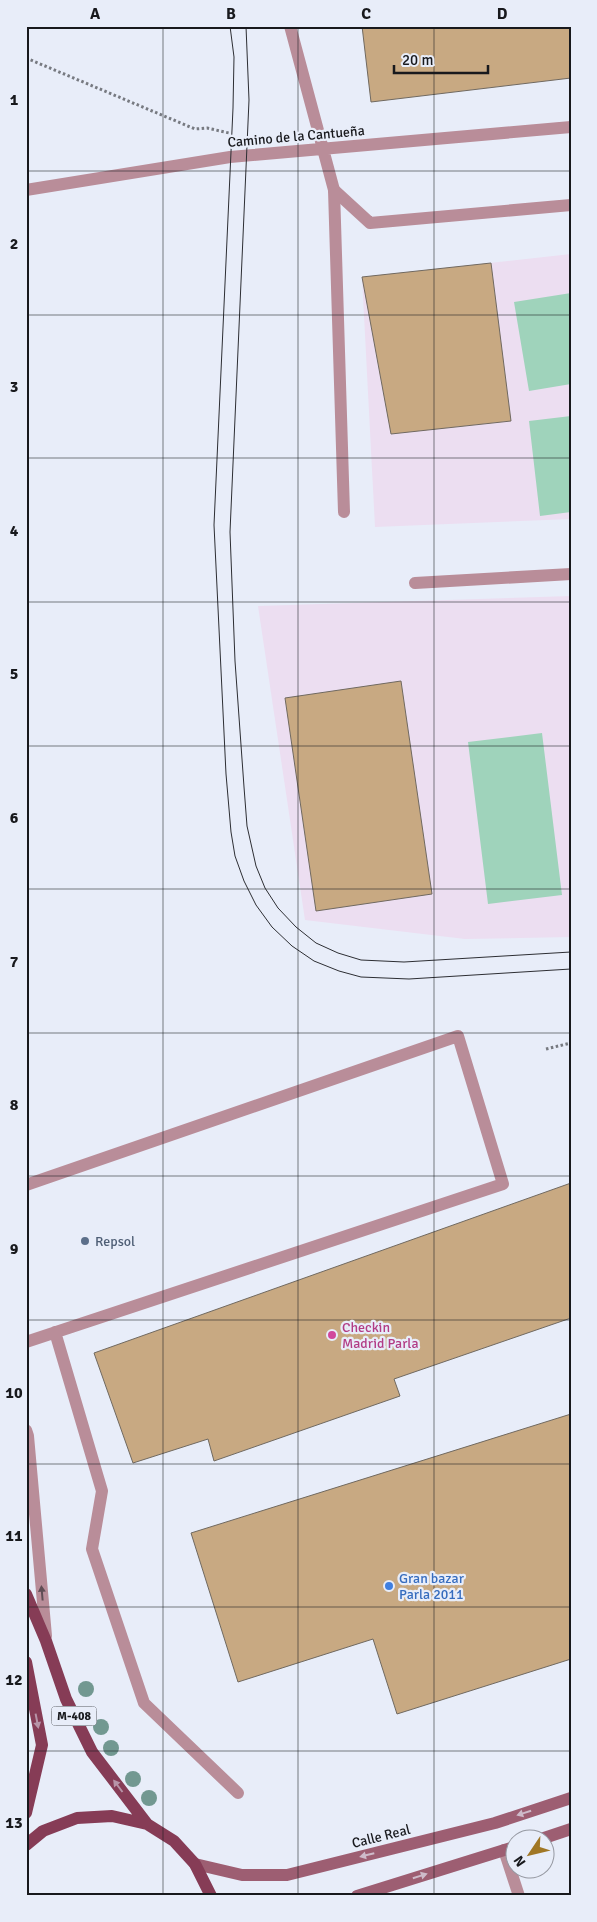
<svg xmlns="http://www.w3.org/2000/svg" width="597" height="1922" viewBox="0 0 597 1922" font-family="Signika,sans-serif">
<rect width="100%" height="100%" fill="#e8edf9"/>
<path fill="#ecdef1" d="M571,254V519L375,527L362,277Z
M571,596V937L465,939L305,920L258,606Z"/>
<path fill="#9fd3bb" d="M571,293V384L529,391L514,302Z
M571,416V512L540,516L529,421Z
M542,733L562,895L488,904L468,742Z"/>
<path fill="#c8a982" stroke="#706960" d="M362,26H571V78L371,102Z
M491,263L511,421L391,434L362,277Z
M401,681L432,894L316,911L285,698Z
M571,1183V1318L394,1379L400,1396L214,1461L208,1439L133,1463L94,1353Z
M571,1414V1659L397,1714L373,1639L238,1682L191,1533Z"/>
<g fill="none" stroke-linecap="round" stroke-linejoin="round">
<path stroke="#777a81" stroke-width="3" stroke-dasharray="2.5 2.5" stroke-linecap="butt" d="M26,58L195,129L207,128L229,133
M546,1049L571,1043"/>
<path stroke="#b98d99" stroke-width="12" d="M334,190L370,223L571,205
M26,1185L458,1036L503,1184L26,1342
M55,1332L102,1491L92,1549L144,1703L238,1793
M26,1430L28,1436L46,1636"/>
<path stroke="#b98d99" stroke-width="12" d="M290,26L334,190L344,512
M26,190L230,157L571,127
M415,583L571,574
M504,1850L519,1896"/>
<path stroke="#9d5e72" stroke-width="12" d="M538,1840L571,1829
M195,1864L242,1875H287L495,1823L571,1798
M357,1896L514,1847"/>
<path stroke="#863c56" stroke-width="12" d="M26,1594L46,1641L66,1699L92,1752L147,1824
M26,1662L42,1745L26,1813
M26,1845L43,1831L77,1818L112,1816L147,1824L174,1841L195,1864L211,1896"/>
<path stroke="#2d2e33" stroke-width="1" d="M230,26L234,57L233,108L214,525L226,774L231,832L235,856L244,881L256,905L272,927L292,946L314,961L339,971L361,977L409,979L571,969
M246,26L249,100L230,532L235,661L244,787L247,826L256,866L265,888L278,908L296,927L316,943L338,953L361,960L404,962L571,952"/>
</g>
<g fill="#729891">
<circle cx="86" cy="1689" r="8"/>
<circle cx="101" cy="1727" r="8"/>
<circle cx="111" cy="1748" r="8"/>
<circle cx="133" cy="1779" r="8"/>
<circle cx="149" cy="1798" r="8"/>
</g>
<defs><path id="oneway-solid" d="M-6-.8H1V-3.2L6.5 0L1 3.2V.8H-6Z" transform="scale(1.25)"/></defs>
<use fill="#604d55" href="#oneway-solid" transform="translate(42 1593) rotate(-95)"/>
<g fill="#b794a8">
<use href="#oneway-solid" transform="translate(37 1721) rotate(79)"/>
<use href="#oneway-solid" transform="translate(118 1786) rotate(-127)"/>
</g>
<g fill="#cebbca">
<use href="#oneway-solid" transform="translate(524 1813) rotate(162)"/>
<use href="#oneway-solid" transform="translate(367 1855) rotate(166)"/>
<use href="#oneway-solid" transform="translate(420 1876) rotate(-17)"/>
</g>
<path fill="none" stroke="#18191d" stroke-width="1" stroke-opacity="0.55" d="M163,26V1896M298,26V1896M434,26V1896M26,171H571M26,315H571M26,458H571M26,602H571M26,746H571M26,889H571M26,1033H571M26,1176H571M26,1320H571M26,1464H571M26,1607H571M26,1751H571"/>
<circle fill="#5c6f8a" stroke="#e8edf9" stroke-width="2" cx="85" cy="1241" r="5"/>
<circle fill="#d1479c" stroke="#e8edf9" stroke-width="2" cx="332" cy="1335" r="5"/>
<circle fill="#3f7fe0" stroke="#e8edf9" stroke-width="2" cx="389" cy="1586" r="5"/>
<g text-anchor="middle" stroke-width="4.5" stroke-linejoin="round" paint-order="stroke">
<rect fill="#e8edf9" stroke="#56595f" stroke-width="1" x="51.5" y="1706.5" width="45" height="19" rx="4"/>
<g font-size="12" font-weight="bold" fill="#18191d">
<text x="74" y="1720">M-408</text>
</g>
<g font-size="14" fill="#18191d" stroke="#e8edf9">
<text transform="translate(296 136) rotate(-5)" y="5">Camino de la Cantueña</text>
<text transform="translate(381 1836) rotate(-14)" y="5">Calle Real</text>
</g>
<g font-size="14" fill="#4e5e75" stroke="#e8edf9" text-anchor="start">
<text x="95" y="1246">Repsol</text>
</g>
<g font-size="14" fill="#b23c85" stroke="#e8edf9" text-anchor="start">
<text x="342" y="1332">Checkin<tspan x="342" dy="16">Madrid Parla</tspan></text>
</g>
<g font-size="14" fill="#366cbe" stroke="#e8edf9" text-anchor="start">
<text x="399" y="1583">Gran bazar<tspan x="399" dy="16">Parla 2011</tspan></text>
</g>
</g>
<rect width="597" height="1922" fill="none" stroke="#e8edf9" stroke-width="55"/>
<g transform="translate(530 1854) rotate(235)"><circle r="24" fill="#e8edf9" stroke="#9598a1"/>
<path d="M0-4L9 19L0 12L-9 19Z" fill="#a07725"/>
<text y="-8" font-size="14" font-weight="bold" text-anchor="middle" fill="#18191d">N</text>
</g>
<path d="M394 65v8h94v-8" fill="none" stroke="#18191d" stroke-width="2.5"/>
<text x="402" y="65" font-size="15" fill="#18191d" stroke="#e8edf9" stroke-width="4" paint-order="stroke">20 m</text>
<rect x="28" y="28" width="542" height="1866" fill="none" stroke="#18191d" stroke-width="2"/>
<g font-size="16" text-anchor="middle" font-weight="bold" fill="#18191d">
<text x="95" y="19">A</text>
<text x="231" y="19">B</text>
<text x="366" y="19">C</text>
<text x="502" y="19">D</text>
<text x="14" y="105">1</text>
<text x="14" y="249">2</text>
<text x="14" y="392">3</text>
<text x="14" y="536">4</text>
<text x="14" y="679">5</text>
<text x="14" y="823">6</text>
<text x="14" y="967">7</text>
<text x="14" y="1110">8</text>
<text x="14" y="1254">9</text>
<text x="14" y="1398">10</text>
<text x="14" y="1541">11</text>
<text x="14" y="1685">12</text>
<text x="14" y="1828">13</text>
</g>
</svg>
